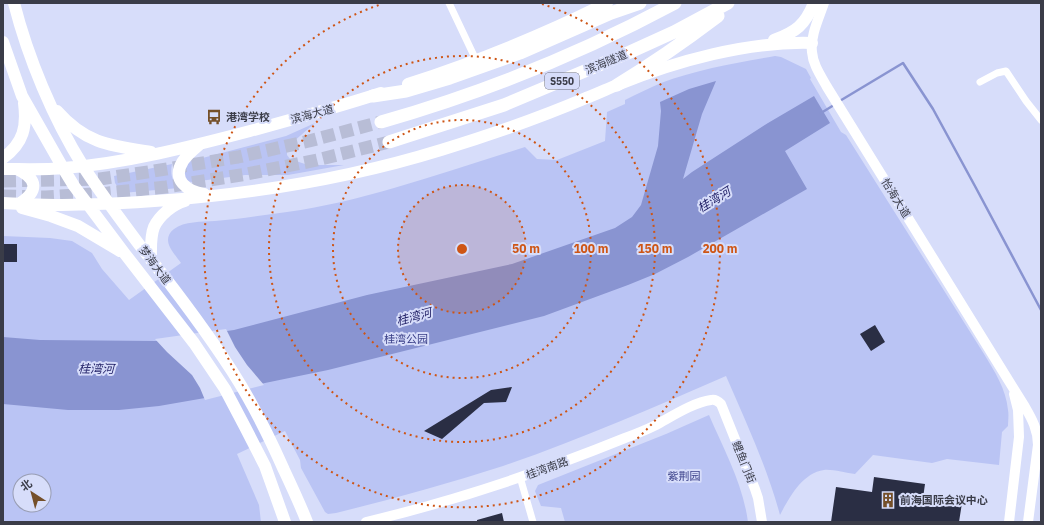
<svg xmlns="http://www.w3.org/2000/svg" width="1044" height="525" viewBox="0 0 1044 525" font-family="'IBM Plex Sans','Noto Sans SC',sans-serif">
<rect width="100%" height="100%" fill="#d7ddfa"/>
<path fill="#bac4f4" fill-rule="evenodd" d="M775,56L781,57L806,69L811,78L810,79L841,132L846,135L984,354C995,372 1006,389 1008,410C1009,415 1008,421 1008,426L1002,432L999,465L947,459L932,463L873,455L855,474C846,473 832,469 824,470C802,473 789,498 780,515C767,467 746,422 726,376C652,408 579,440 503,466C448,484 392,499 336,513L328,514L325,512L301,468L300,460L285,431L237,454L259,505L261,522H3V236L50,238L72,241L92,253L102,269L129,300L181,263C174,253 160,240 174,229C184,221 202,222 215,221C239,219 263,215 287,212C324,207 359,198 394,188C438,175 481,161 525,147L537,159L557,160L605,141L607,112L625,104V100C637,94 649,88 661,83C698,69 737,63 775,56ZM20,481H44V505H20Z
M315,123L293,142L287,151V155L290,159L308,165H344L288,175H245L192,182L186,181L181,168L191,161L286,136Z
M172,164C170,174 172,181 179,188L122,193L115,183L114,176Z
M709,415C724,450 743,484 748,522H565L561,508L541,506L535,491L538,485L666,434Z"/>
<path fill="#8994d1" d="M716,81L702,114L683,179L692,172L768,123L814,96L830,123L785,151L807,189L688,257L655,274L628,285L544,316L328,370L265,383L205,398L159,406L119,410H68L3,404V337L40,340L156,341L234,330L367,295L512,264L615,228L632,217L641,205L658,146L661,111L660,102L689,89Z"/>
<path fill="#d7ddfa" d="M226,329L235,347L247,365L264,385L205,400L200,388L192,375L167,352L155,339Z"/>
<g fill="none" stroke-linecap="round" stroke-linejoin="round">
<path stroke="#8994d1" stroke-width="2.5" d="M838,102L903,63L933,109L976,188L1041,310
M821,113L834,105"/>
</g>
<path fill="#2a2e44" d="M3,244H17V262H3Z
M875,325L885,342L871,351L860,334Z
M512,387L506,402L484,403L442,439L424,431L491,390Z
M874,477L925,484L923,498L962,503L959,522H831L836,487L872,492Z
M502,513L504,522H477V520Z"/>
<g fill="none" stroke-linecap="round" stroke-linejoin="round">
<path stroke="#b8bdd6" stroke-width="13" stroke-dasharray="13 6" stroke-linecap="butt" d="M3,181L100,179L154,171L238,157L309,141L381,122
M3,196L46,197L108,193L166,187L247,174L317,160L389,142"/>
<path stroke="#fff" stroke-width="7" d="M449,3L476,60
M980,82L997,73L1006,71L1026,101L1041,120
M520,477L533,522"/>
<path stroke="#fff" stroke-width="10" d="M824,3C819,18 810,36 812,52C813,65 821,76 827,87L1025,407C1032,419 1038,430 1038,445L1028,522
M366,522C455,501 541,472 625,438C636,434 646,430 656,425C671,417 694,402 711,400C715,399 718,401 721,404L755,489L758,498L762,522
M1009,522L1019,437L1018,410L1014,394"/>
<path stroke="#fff" stroke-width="12" d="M14,3C28,58 53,118 83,166C101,194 121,220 141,247C173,287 204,328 232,371C252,402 269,436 284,470C292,487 300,504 307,522
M774,40C796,32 805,25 814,3
M3,42L22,96L63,168L74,186L125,254L194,343L225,389L245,427L265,466L285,522
M408,84C476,62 543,35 607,3
M57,111C86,144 111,146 151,152
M199,145C193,150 187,155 183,161C171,180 187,191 204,194
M3,158C24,143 27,126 24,103
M3,169C23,169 43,170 64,168C127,163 189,147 250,131C294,119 338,107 381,93
M17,169C38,179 39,191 19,204
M3,203C22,204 42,205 62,205C189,203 318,188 441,150C490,135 539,118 586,98C597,94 607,89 617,85C676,61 748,41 812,43
M22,208L51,216L78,226L120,251
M151,260C151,250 150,237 154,227C159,216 173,204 185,201"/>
<path stroke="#fff" stroke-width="13" d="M617,85C652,64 685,41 718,16
M373,96L406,91L450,78L520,53L611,13L640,3
M381,122C483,93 582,53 675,3
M389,142L504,105L630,52L674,32L728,3"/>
</g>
<circle cx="462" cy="249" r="64" fill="#ce5515" fill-opacity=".12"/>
<g fill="none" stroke="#ce5515" stroke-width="2" stroke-dasharray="2 4">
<circle cx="462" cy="249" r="64"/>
<circle cx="462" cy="249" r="129"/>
<circle cx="462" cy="249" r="193"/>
<path d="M542 4A258 258 0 1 1 382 4"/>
</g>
<defs>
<g id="bus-bare" transform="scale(1.2)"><path d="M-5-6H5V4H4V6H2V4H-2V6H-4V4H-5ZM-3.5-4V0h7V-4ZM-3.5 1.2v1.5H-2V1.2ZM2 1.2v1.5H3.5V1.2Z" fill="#75502a" stroke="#d7ddfa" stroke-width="2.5" paint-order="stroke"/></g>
<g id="building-bare" transform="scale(1.2)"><path d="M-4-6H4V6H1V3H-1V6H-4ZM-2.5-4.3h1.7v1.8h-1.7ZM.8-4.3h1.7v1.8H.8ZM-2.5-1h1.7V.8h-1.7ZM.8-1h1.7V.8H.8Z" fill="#75502a" stroke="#d7ddfa" stroke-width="2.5" paint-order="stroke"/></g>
</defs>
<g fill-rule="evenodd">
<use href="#bus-bare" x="214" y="117"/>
<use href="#building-bare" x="888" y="500"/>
</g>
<g text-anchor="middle" stroke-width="4" stroke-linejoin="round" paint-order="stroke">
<rect fill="#d7ddfa" stroke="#696c7d" stroke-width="1" x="545" y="73" width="34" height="16" rx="3"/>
<g font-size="10" font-weight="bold" fill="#3a3c48">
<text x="562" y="85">S550</text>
</g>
<g font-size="11" fill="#3a3c48" stroke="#d7ddfa">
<text transform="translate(606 62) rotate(-23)" y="4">滨海隧道</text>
<text transform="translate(312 114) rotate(-15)" y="4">滨海大道</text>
<text transform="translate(896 198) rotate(58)" y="4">怡海大道</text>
<text transform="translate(155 265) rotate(53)" y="4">梦海大道</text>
<text transform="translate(744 462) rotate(68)" y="4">鲤鱼门街</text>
<text transform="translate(547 468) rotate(-20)" y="4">桂湾南路</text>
</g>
<g font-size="11" font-weight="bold" fill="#3a3c48" stroke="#d7ddfa" text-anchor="start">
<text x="226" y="121">港湾学校</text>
<text x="900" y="504">前海国际会议中心</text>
</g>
<g font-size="11" fill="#383e87" stroke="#d7ddfa">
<text x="406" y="343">桂湾公园</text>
<text x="684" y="480">紫荆园</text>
</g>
<g font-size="12" font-style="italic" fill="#1e1d64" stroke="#d7ddfa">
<text transform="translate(714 200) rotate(-31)" y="4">桂湾河</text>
<text transform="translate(414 317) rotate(-15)" y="4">桂湾河</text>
<text transform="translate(96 369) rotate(1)" y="4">桂湾河</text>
</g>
</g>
<circle cx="462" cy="249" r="6" fill="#ce5515" stroke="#d7ddfa" stroke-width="2"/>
<g font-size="12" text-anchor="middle" font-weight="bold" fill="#ce5515" stroke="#d7ddfa" stroke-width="4" stroke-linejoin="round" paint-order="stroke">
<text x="526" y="253">50 m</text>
<text x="591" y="253">100 m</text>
<text x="655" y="253">150 m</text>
<text x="720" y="253">200 m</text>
</g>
<rect width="1044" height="525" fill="none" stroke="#3a3c48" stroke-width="8"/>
<g transform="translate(32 493) rotate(324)"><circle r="19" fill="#d7ddfa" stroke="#989db3"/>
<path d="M0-3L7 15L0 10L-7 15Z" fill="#75502a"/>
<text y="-6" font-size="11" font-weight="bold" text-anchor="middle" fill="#3a3c48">北</text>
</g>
</svg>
